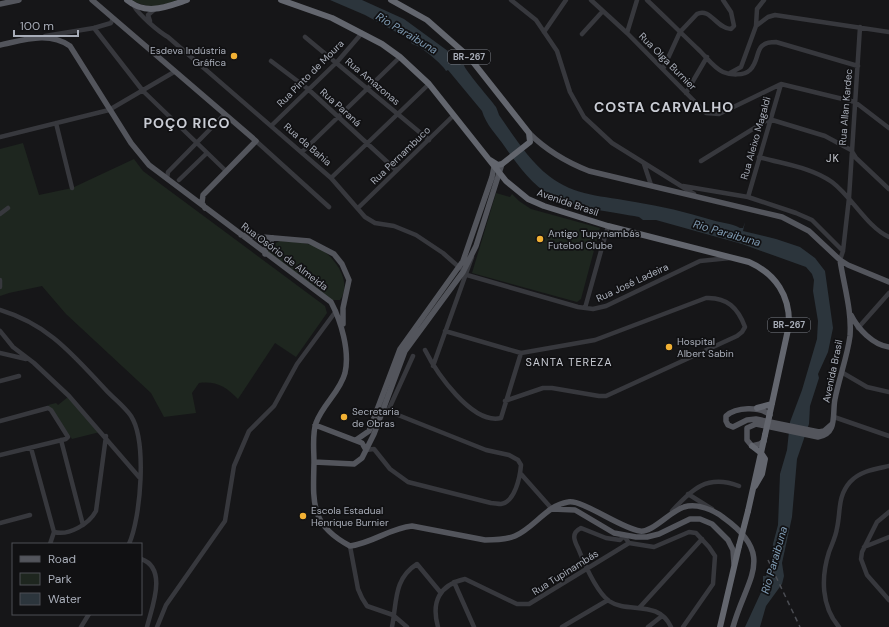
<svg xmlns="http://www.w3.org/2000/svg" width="889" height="627" viewBox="0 0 889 627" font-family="'DM Sans',sans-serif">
<rect width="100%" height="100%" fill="#161618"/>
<path fill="#1e261f" d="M131,0H178C156,7 153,10 131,0Z
M23,143L39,195L72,188L134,159L143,171L325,306L327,313L296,357L275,343L238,399C226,387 217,381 199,383L192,393L196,413L164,417L151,393L66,314L42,286L9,293L0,296V149Z
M496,193L510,197L512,194L519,201L531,209L600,228L581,299L577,302L472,273Z
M280,241C292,242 304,242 315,246C332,253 354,281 340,300H331L268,252L269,246Z
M68,397L100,432L72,439L48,405L56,403L58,405Z"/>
<path fill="#2c353c" d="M330,0H362L404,19L452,54L461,65H464C464,69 491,100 496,107C497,109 498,112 499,115C513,135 529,161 549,176C574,196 604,196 635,202C661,206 686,212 712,220C721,223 731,223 740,228H743L745,222L743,231L776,239L800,247L815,258L825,271L833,328L828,352L818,374L819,378L810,406L809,424L797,459L792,517L782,563L784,576L782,584L766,606L760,627H745L763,588V576H766L771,562L773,544L778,525L780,474L787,450L790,422L802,390L817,339L818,321L813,291L814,280L812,274L806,267L742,244L656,220H643L639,217C614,212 572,208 550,195C532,185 516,163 505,147C497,135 486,125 482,111L448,70L446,71C442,64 420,45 412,44L409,39L365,15Z"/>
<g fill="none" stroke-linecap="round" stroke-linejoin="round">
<path stroke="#37383d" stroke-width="4.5" d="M511,0L536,20L557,51L570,92L584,117L612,143L694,194
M591,0L627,33L706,113L719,114L781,84
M647,0C665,17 682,34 700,51C707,58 714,68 723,72C730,75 744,76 750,70C762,58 752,42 776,42L858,66
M134,6C139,15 159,32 168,37L331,178L365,217L375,223L394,226L416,235L443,253L460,268
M150,21L148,15L155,9
M756,26L768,17L775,15L889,32
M94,28L143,91L226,171
M544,32L566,0
M627,33L637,0
M582,34L602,12
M45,36L94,28L111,23L113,18
M305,37L429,140
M271,61L308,89L396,170
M663,69L680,32L697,14C710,7 717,29 731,29L734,26L731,12L723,0
M730,73L741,67L756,26L757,9L764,0
M781,84L855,102L889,128
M686,93L707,57
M56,123L72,188
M271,126L337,62L362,33
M0,137L109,110L174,72
M256,141L329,207
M302,152L400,57
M759,157C783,164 811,167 832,182C852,197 867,227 889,237
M701,161L769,119L825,136L851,150L856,158L889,189
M644,164L651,185
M331,178L429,84
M167,179L168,172L225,114
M179,180L207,153
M683,186L748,197L796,213L812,220L843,251
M748,197L781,84
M358,208L454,115
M0,214L8,208
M840,260L843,251L849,198L860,27
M467,275L578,307L593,309L606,306L700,261L730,258
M0,280V287
M585,308L608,226
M0,310C49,325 72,354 105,389C113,398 124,406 131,416C147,441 141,517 129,544
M858,328L889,293
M0,331L13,347L34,363L69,396L139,477
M445,331L521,353L595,340L706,298C727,297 738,308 745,327L742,332L737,336L606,396H599L552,388H543L505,401
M425,350C436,372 472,425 501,418L521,353
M0,353L26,359
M433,366L472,257
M843,373L867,387L889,392
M0,381L19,376
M834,417L889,436
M0,421L48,408L51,410L68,437L66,439L0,455
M61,440L83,525
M31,448L54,532L50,544
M366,450L374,449L390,469L408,482L491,503C494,503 498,504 501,504C515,502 520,477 521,465L518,460L509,455L486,450L388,411L413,356
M521,474L552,509
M688,494L712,509
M672,511C692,489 707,474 739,486
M889,512L877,522L862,552L861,559L867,575L889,600
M0,523L30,515
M54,532C69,536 89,524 96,511L106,436
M629,543L654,547L689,532L696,533L709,547L715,556L713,584L683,627
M350,546L358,589L362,598L367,606L393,615L407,627
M864,547L889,537
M141,559C168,568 152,607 147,627
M454,582L474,627
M640,607L702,539
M81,627L89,614
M157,627L166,605L225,521L234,466L249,431L274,406L297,364L336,311
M392,627C397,603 393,579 417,564L441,593
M438,627C431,602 439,585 465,579L517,604H529L629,543L624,536L620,540L606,538L581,528C571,533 574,540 578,548C584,563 596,591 609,601C628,614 658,599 671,627
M562,627L608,600
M648,627L662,616
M839,627C821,606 821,577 829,552C832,544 836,536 837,528C841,511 837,497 850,482C860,471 875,469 889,466"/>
<path stroke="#53555c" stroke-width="5.5" d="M92,0L256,141L203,195L202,203L205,208
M0,4L19,0
M0,45C24,40 49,31 70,46L131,143L149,165L331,302C341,321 350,351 345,373C340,392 323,404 316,423C312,434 314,450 314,462C313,503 310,525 350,546C373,543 390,528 412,526L485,540C494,540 506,540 515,536C534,528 547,505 568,502C582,499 620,528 640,531C652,533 669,512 684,507C697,503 714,510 724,518C777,556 746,579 733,627
M529,133C547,151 566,162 589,171L782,217L809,231L840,260L848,265L889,282
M241,235L309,241L334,254L342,264L349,280L343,308V324
M265,254L266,247L273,238
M851,315C858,329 873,345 889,347
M770,415C760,406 736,407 726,416V421L728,425L733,427L747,420L756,419L819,432L824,431L832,424
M315,425L362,443L366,450
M356,440L369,431L400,349L463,261L492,177L494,167
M764,441L760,444L752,446L747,440V428L756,424L818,437C838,434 832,414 835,399C839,378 847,358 850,336C852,311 844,286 840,260
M314,462L354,464L362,458L374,434L405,351L463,272L476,246L502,164
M552,509L575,510L614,533L636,537H647L659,534L690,519H700L712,524L728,540L733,550L734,564"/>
<path stroke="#63666e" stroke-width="6" d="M127,0C146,16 166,7 187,0
M281,0L332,18L382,44L400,57L429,84L506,181L528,199L544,206L608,226L749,262C776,274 790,296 789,325L769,417
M391,0L427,20L469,57L529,133L530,142L502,164L498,165L490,160
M757,408L772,404
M752,446L761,453L765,459L762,474L755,486
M748,511L765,435
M720,627L739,546"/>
<path stroke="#4a4c52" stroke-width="1.5" stroke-dasharray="5 4" stroke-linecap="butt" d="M768,560L800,627"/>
<path stroke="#63666e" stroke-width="6" d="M765,435L769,417
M739,546L748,511"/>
</g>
<g fill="#f2b134" stroke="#111113" stroke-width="1.5">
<circle cx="234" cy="56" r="4"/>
<circle cx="540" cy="239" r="4"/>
<circle cx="669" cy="347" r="4"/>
<circle cx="344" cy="417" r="4"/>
<circle cx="303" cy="516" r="4"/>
</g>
<g text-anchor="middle" stroke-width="3.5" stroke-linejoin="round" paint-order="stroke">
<g fill="#111113" stroke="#7b7e86" stroke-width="1">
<rect x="448" y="50" width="42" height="14" rx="3"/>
<rect x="768" y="318" width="42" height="14" rx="3"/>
</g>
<g font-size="9" font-weight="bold" fill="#a8adb8">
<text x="469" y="60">BR-267</text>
<text x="789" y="328">BR-267</text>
</g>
<g font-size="10" fill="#a8adb8" stroke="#111113" text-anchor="start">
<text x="226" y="54" text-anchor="end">Esdeva Indústria<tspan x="226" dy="12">Gráfica</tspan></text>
<text x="548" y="237">Antigo Tupynambás<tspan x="548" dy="12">Futebol Clube</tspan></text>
<text x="677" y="345">Hospital<tspan x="677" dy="12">Albert Sabin</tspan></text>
<text x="352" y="415">Secretaria<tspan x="352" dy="12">de Obras</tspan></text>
<text x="311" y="514">Escola Estadual<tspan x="311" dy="12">Henrique Burnier</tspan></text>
</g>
<g font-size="10" fill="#a8adb8" stroke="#111113">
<text transform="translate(668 61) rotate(45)" y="4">Rua Olga Burnier</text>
<text transform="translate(310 73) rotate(-45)" y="4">Rua Pinto de Moura</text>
<text transform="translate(373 81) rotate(40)" y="4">Rua Amazonas</text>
<text transform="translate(341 107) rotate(42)" y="4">Rua Paraná</text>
<text transform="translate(845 107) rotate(-85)" y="4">Rua Allan Kardec</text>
<text transform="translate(755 138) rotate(-74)" y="4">Rua Aleixo Magaldi</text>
<text transform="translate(308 144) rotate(41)" y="4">Rua da Bahia</text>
<text transform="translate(400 155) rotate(-44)" y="4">Rua Pernambuco</text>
<text transform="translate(568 202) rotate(19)" y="4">Avenida Brasil</text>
<text transform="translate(285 256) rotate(37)" y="4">Rua Osório de Almeida</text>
<text transform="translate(632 282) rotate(-25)" y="4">Rua José Ladeira</text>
<text transform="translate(832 371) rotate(-78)" y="4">Avenida Brasil</text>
<text transform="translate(565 572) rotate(-32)" y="4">Rua Tupinambás</text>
</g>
<g font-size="11" font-style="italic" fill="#7f9bb3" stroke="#111113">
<text transform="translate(407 33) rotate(31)" y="4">Rio Paraibuna</text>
<text transform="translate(727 233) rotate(16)" y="4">Rio Paraibuna</text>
<text transform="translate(774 560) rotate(-74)" y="4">Rio Paraibuna</text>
</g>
<g font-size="11" letter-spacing="1" fill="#c9ccd4" stroke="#111113">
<text x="833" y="162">JK</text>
<text x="569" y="366">SANTA TEREZA</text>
</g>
<g font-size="14" font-weight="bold" letter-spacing="1" fill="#c9ccd4" stroke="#111113">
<text x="664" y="112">COSTA CARVALHO</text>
<text x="187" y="128">POÇO RICO</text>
</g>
</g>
<rect x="12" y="543" width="130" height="72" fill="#111113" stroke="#4d4f55"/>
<rect x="20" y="556" width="20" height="6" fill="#53555c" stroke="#4d4f55"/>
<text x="48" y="563" font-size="12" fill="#a8adb8">Road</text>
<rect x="20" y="573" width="20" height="12" fill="#1e261f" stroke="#4d4f55"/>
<text x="48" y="583" font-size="12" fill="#a8adb8">Park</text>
<rect x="20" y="593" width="20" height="12" fill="#2c353c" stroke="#4d4f55"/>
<text x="48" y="603" font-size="12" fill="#a8adb8">Water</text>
<path d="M14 30v6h64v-6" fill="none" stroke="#a8adb8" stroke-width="2"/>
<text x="20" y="30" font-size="12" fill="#a8adb8" stroke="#111113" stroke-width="3" paint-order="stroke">100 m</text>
</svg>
